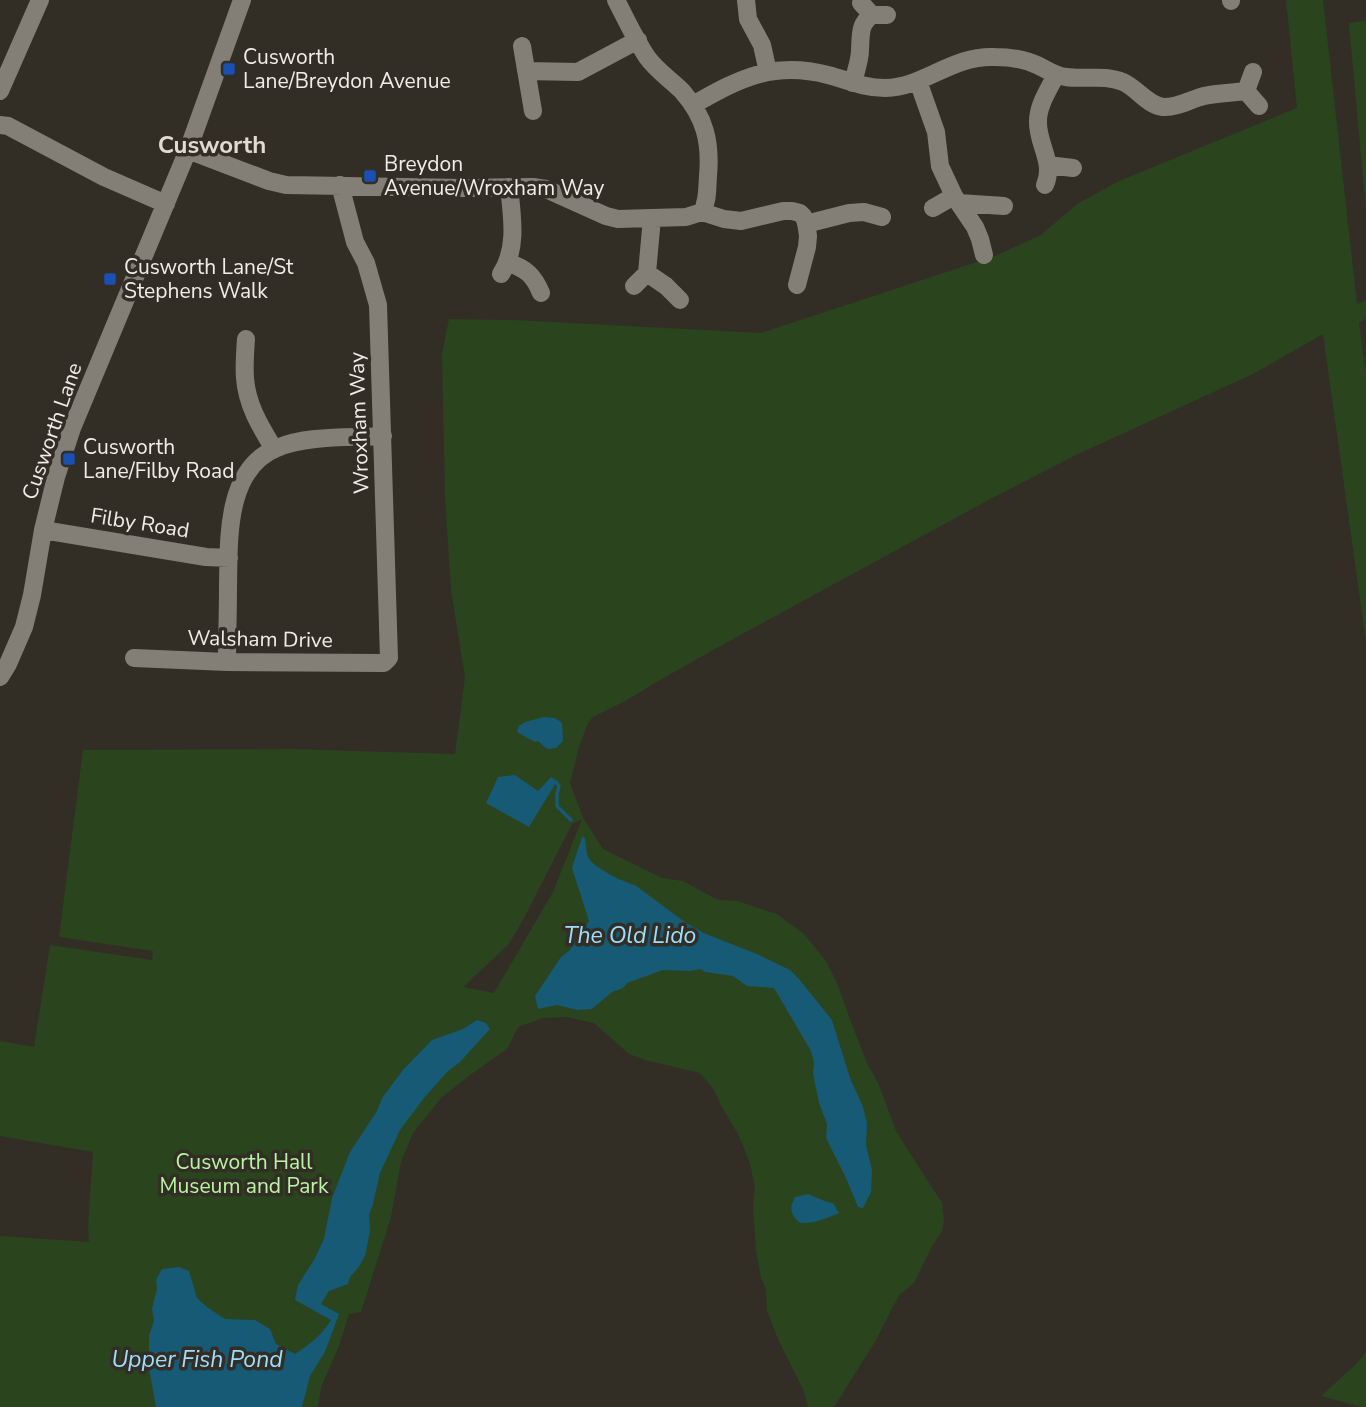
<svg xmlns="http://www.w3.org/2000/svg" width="1366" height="1407" viewBox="0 0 1366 1407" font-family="'Nunito Sans',sans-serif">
<rect width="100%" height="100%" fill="#322e26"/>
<path fill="#2a441e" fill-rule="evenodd" d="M1286,0H1323L1357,304L1366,300V318L1359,323L1366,375V642L1323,334L1253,374L1078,454L996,496L722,645L660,680L627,700L593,717L588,723L579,747L570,783L583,818L603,849L662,878L683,881L718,900L737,901L777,914L804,934L826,961L837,983L851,1022L867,1063L879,1085L896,1131L942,1203L944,1220L942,1232L933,1244L914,1283L899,1295L875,1342L834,1407H808L803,1389L778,1339L767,1311L766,1289L761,1278L756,1251L753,1206L755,1188L750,1163L738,1134L722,1107L714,1090L700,1073L645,1060L629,1054L594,1023L567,1017L543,1018L518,1027L507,1049L470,1075L441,1098L413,1133L401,1162L391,1217L361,1312L349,1314L339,1346L321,1387L318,1407H0V1236L89,1242L88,1226L93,1152L0,1136V1041L34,1047L50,945L152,960L153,951L59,937L83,750L290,749L455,754L465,677L451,590L445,497L442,354L449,319L514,320L761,333L995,256L1041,235L1077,204L1119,181L1297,108ZM582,819L553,892L494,993L463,987L508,945L523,920L572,824Z
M1366,21V211L1349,23Z
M1366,1352V1407H1360L1321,1396L1356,1364Z"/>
<path fill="#165a75" d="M544,717L555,718L562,723L563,741L556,748L547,749L538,741L535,742L517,732L519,726L525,722Z
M515,775L538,791L551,777L557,781L529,827L486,803L498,777Z
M582,837L585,838C586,845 586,855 590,860C597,869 623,882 635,885L686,923L706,934L757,954L790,970L799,979L832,1020L850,1078L863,1107L867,1123L866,1145L872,1170L871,1192L863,1208L858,1207L846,1178L826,1138L827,1124L819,1103L813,1073L814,1063L811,1051L774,988L747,986L733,976L705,972L701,969L690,971L663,970L627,983L623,988L612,992L592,1009L577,1010L557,1005L538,1009L535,996L561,957L570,950L578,935L589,921L572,868Z
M477,1020L486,1023L490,1029L460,1062L447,1072L424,1098L400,1130L380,1173L373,1204L369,1215L370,1231L365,1256L358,1268L350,1277L348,1284L329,1291L321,1304L339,1314L325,1352L310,1376L302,1407H156L149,1368V1336L154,1321L152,1309L157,1289L156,1280L162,1269L179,1267L189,1271L197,1298L207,1307L225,1319L255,1320L270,1329L276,1344L295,1354C309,1345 322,1335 331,1320L295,1300L298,1285L314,1260L324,1239L332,1198L350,1152L377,1111L382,1098L403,1070L432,1040L463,1029Z
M808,1194L827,1202L833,1203L839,1213C828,1218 813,1224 800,1223C790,1214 789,1208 795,1197Z"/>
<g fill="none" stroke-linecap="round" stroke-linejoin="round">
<path stroke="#165a75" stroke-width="3.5" d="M556,782L559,786L557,794V806L571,820"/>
<path stroke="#847f76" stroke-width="18" d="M616,0C626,19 635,39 647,57C656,70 671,80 682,91C705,117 711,142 708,176C707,189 708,201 702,212
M746,0L748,19L762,45L768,72
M1231,1V0
M861,3L872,15H887
M522,46L533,111
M526,71L578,72L638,40
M1253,72L1246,91L1259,106
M918,81L936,132L940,166L954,196L975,227L980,239L984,255
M853,83C855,73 860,61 860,50C861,35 859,24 872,15
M0,91L40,0
M693,105C740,78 773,61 828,75C847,80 864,88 885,88C926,87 951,55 995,57C1009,57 1024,59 1037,65C1046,69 1055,76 1066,77C1085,80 1104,74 1123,82C1137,88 1147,105 1163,107C1177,108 1191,99 1204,96C1218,93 1232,93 1246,91
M0,125L8,126L104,177L166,204
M188,150L269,181L286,185L463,188L533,187L546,189L606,216L618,219L686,217L702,212L724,219L741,221L783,211H792L800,213L803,216L806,222L808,236L807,247L797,285
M1048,165L1073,168
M1045,185C1055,162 1037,144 1038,121C1038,105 1049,89 1056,75
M959,203L1004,206
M933,208L954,196
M806,224L849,213L864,212L882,217
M508,263C526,268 534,276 541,293
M647,273L652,218
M501,274C518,248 512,216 509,187
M634,286L647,273L666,286L680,300
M246,339C245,352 244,365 245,378C247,405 260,426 274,449
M43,530L206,557L229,558
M134,658L227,662L384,663L389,658L378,305L366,263L355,242L340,185
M227,662C227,637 228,612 228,586C229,540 225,469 277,448C306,435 351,438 383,436
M0,677L8,664L24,627L32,595L43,530L56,477L72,428L188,150L242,0"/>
</g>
<g fill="#1a4fb4" stroke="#322e26" stroke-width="2.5">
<rect x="222" y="62" width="14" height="14" rx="3.5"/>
<rect x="363" y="169" width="14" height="14" rx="3.5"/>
<rect x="103" y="272" width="14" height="14" rx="3.5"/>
<rect x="62" y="452" width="14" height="14" rx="3.5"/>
</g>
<g text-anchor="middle" stroke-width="7" stroke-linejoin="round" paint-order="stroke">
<g font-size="21" fill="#f0ede8" stroke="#322e26" text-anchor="start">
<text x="243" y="64">Cusworth<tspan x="243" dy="24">Lane/Breydon Avenue</tspan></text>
<text x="384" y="171">Breydon<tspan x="384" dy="24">Avenue/Wroxham Way</tspan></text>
<text x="124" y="274">Cusworth Lane/St<tspan x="124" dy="24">Stephens Walk</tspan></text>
<text x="83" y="454">Cusworth<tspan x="83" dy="24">Lane/Filby Road</tspan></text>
</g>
<g font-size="21" fill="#f0ede8" stroke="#322e26">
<text transform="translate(359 423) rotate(-92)" y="7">Wroxham Way</text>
<text transform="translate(52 431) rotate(-71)" y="7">Cusworth Lane</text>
<text transform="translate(140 523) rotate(9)" y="7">Filby Road</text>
<text transform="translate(260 639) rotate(1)" y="7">Walsham Drive</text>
</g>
<g font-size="21" fill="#b9f6a1" stroke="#322e26">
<text x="244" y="1169">Cusworth Hall<tspan x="244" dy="24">Museum and Park</tspan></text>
</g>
<g font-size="23" font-style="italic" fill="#9edefc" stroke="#322e26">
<text x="630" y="943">The Old Lido</text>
<text x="197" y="1367">Upper Fish Pond</text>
</g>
<g font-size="24" font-weight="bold" fill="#e0dad0" stroke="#322e26">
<text x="212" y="153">Cusworth</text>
</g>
</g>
</svg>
